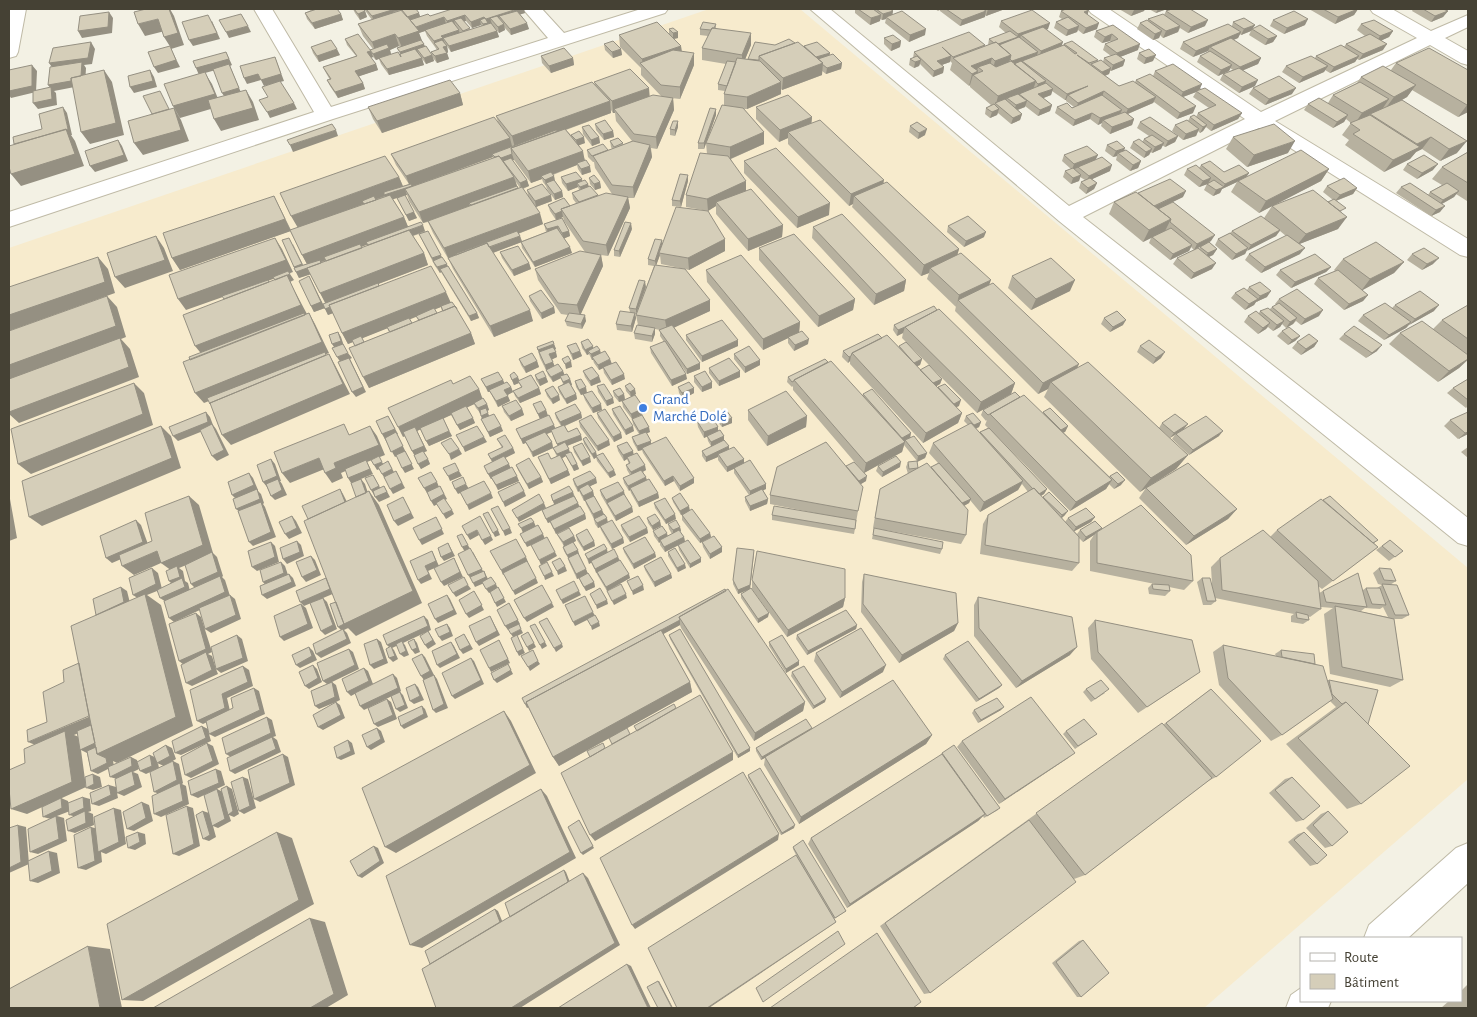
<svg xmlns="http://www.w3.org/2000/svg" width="1477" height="1017" viewBox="0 0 1477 1017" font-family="'Alegreya Sans',sans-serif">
<rect width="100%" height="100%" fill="#f3f1e4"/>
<path fill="#f7ebcd" d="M709,9H800L1468,568V779L1204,1008H9V248Z"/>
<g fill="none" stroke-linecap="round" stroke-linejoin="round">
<g stroke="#bfbaa6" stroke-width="2">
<path id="minor" d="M9,9H26L18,52L16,56L9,58Z
M254,9H272L331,107L548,38L523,9H542L564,33L641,9H668L665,13L333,119L9,227V212L314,112Z
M810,9H830L1069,206L1245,119L1091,13L1088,9H1109L1261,112L1417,38L1373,13L1370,9H1392L1431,31L1468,15V27L1445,38L1468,51V65L1461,63L1430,45L1275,121L1468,239V257L1460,255L1259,128L1083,217L1468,518V546L1458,543L1059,221Z"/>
</g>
<g stroke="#bfbaa6" stroke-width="2">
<path id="tertiary" d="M1468,843V883L1408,938H1364L1369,925L1456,848Z
M1301,988V1001H1331L1328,1008H1286L1291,995Z"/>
</g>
<use href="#minor" fill="#fff" fill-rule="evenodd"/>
<use href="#tertiary" fill="#fff" fill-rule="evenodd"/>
</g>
<path fill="#b7b19f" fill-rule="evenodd" d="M310,9H337L341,14L343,20L315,29L307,19L305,13L311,10Z
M353,9H363L365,11L367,17L360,20L355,13Z
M364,9H416L420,16L525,13L520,14L529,29L511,35L504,27L505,30L499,33L495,28L497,31L499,37L451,52L447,46L448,52L447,53L449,59L437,63L433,58L431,52L437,50L435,47L427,36L425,31L419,33L422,42L425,46L432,55L434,61L426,64L420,56L424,65L389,75L381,64L379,59L376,60L373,57L371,58L376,64L378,70L359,76L363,83L365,89L338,98L330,86L327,80H330L326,73L323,67L356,56L347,45L345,39L371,50L373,49L363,36L358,24L372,20ZM464,21H466L472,28L481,25V26L471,30ZM399,46L400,47L397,48L400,54H391L390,50Z
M855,9H890L893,11L892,15L925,35L909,42L885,23L886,19L882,20L880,19V21L870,25L855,13Z
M935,9H1005L986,16L985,15V17L960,26L940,11V10L938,11Z
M1062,9H1088V15L1097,29L1083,34L1078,30L1077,32L1066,36L1054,28L1056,22L1062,19L1059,17L1061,11L1064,10Z
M1119,9H1145L1144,11L1131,16Z
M1149,9H1167L1156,13Z
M1309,9H1358L1354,15L1335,24Z
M1413,9H1443L1448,11L1443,17L1431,22L1412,11Z
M1166,11L1205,26L1188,33L1180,28L1178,32L1163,38L1160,35L1159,38L1153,40L1137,29L1140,23L1148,21V19L1164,15Z
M1273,20L1305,25L1284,34L1270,26Z
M1001,21L1048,29L1046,30L1062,46L1064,44L1098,61L1103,62L1104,58L1111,56L1103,50L1105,44L1111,42L1110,41L1102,43L1094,37L1096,31L1113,25L1138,50L1120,57L1125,60L1123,66L1110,71L1109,74L1105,76L1119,86L1135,82L1136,80L1153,76L1155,71L1199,90L1242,113L1238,119L1211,131L1206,127L1203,131L1200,133L1198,131L1196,136L1183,140L1172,131L1175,125L1188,121L1190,117H1196L1198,113L1209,108L1193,97L1196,92L1183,97L1193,113L1177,119L1154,102L1153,103L1128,114L1134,119L1132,125L1110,134L1101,126L1102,123L1098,125L1090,119L1073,126L1055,113L1057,107H1074L1066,101V100H1065L1052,91L1051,95L1043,98L1052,105L1050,111L1038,116L1025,106V107L1018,110L1022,114L1020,120L1011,124L998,113L997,115L990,118L985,114L986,108L991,105L970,87V85L969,86L950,70L952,63L950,61V62L942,65L944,67L943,73L933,77L920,64L919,66L914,68L909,65L910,59L913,58L914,52L985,45V46L988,45L989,39L1006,33L999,27Z
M1233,22L1255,25L1252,29L1277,36L1273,42L1265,45L1249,35L1251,31L1241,35L1240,34L1238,38L1233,40L1261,58L1258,64L1243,70L1255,86L1239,93L1220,80L1223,74L1233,70L1230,68L1229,71L1218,76L1197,62L1200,56L1208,52V51L1193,57L1180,49L1183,42L1232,26Z
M716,24V28L751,45L745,59H748L775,45L795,43L804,46L830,53L829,55L842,63L841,69L826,74L822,71V75L782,90L781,89V94L747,109H744L764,132V144L731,159L746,191L783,225L782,237L748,251L716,214V206L708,211L686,207V195L707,154L706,143L724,105V94L725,91L718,90V84L726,64L702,60V48L708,36L700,35V29Z
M1361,24L1393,31L1389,37L1382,40L1383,50L1359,60L1357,59L1355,62L1330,73L1325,70L1324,72L1299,83L1282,72L1286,66L1315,58L1316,56L1344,47L1346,44L1365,36L1357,30Z
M669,29L678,38L674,39L681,46L682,51L694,65L680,99L662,97L641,75V68L620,47L619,35L669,34Z
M884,38L901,41L900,47L891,51L884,44Z
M604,44L621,49L622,55L613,58L605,50Z
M311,47L340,55L319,62L313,53Z
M1139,53L1153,61L1144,64L1137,59Z
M541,56L573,58L574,65L551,73L542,63Z
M1396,63L1468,70V112L1458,117L1412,90L1407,97L1402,100L1457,153L1440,161L1422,149L1416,152L1410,159L1384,172L1345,145L1349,140L1342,135L1351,123L1346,119L1344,122L1333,128L1304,110L1308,104L1328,103L1333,95L1357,83L1361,77L1391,70Z
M594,82L650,97L673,98L674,110L657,149L651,148L652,157L634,198H628L630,208L608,256L601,255L603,266L580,315L586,321L582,329L567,326L565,321L568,315L561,314L538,280L535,269L585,252L564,221L563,217L556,220L550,211L548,205L570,206L576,203L573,199L572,193L579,190L578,187L568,191L562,183L561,177L582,181L588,184L589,186L598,196L612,194L595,168L594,162H593L588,157L587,150H608L612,149L611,147L610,141L623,143V145L632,141L616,121L615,113H613L611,110V113L566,130L571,135L585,143L579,145L585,160L591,172L582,175L578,169L577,165L553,175L554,176L555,181L562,191L563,197L555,200L547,189L546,186L543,182L542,179L531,183L514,160H512L527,180L529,186L523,189L528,196L527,190L552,201L536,207L530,199L543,224L518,234L520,236L522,241L546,232L544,224L562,218L569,231L570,236L564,238L572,253L535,267L522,248L521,242L493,253L533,321L494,337L453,269L449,260L433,233L428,222L423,223L409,201L407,195H405L414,212L417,218L409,221L397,198L403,196L393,199L404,217L408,227L425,231L477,313L479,318L471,321L441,272L440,273L435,266L419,234L413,236L424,253L428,265L378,284L379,286L451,302L471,333L475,344L369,388L353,342L348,344L342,333L333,313L328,315L325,308L314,312L311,306L309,276L324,307L325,303L311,274L299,278L294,268L293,244L303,265L307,264L290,231L180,270L172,258L280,208L291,230L298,228L399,177L403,186L409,184L396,165L391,154L498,122L496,116L595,85ZM493,157V158L441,176ZM516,182L520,188H518L517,187ZM367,244L368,245L362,248L361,247ZM441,307L442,311L437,313L435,309ZM416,316L418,320L412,323L409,319ZM387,328L389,332L364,342L362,338Z
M1253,88L1292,94L1265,105L1249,94Z
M460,93L463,105L382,133L373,119L368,107Z
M756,107L812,117L811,123L884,183L959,249L957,255L1077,367L1188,455L1176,469L1140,492L1044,397L1048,389L1038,394L955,311L956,306V307L927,279L929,273L921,276L852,207L853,204L849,206L788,144V138L779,142L756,119Z
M716,109V115L704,149H698V143Z
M678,121V127L675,136L670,135V129Z
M1140,122L1178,136L1175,142L1165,147L1162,145L1161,149L1152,153L1151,152L1149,155L1144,158L1130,148L1133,142H1142L1144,139L1149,136L1137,128Z
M595,124L613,131L614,137L604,140L596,130Z
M910,126L925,135L918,139L909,132Z
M582,127L599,137L600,143L592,146L583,134Z
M1233,137L1288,153L1247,167L1226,149Z
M1107,145L1124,151L1141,161L1138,168L1130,171L1116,160L1117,156L1113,157L1105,151Z
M1468,152V200L1467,201L1456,194L1454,197L1442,204L1440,212L1431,216L1396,193L1401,187L1428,195L1430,192L1442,185L1432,179L1442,167Z
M1064,155L1096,160L1110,171L1092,179L1097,183L1094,189L1086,194L1079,188L1081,182L1085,180L1080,177L1079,181L1071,184L1063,177L1065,171L1071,169L1062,161Z
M744,161L829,215L797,228L744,173Z
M1407,164L1433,170L1417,179L1403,170Z
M1201,165L1224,172L1249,173L1246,177L1329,169L1321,181L1273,206L1328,202L1333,200L1323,192L1327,186L1357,188L1353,194L1336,201L1342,213L1338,229L1299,244L1300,254L1261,273L1245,260L1249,254L1286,236L1280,231L1276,236L1247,250L1245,254L1232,260L1215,245L1218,239L1230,233L1232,231L1264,218L1272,206L1259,213L1231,192L1237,182L1222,189L1220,193L1213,196L1204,190L1207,184L1199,187L1184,175L1187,169L1199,168Z
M688,175V181L681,207L672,206V200Z
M589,178L600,182L601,188L595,190L590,184Z
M1138,193L1183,197L1158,209L1211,241L1209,242L1217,249L1213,255L1209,257L1212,269L1191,279L1173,264L1177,258L1199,249L1200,247L1202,246L1194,250L1191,247L1189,251L1170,260L1149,243L1151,238L1143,242L1109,214L1114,202Z
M948,226L984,237L964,247L947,232Z
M813,227L906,280L904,291L874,305L812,238Z
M632,229L620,257L614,256V250Z
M725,239V251L689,270L661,264L660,255L656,265L710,300V311L674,327L700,369L687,374L681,365L687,379L672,386L651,353L650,347L664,342L660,336V330L655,329V334L652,342L635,339L634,333L638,325L636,315L654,266L648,265V259L663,244Z
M759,248L855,299L853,310L818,327L759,260Z
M500,252L529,263L531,269L514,276L502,258Z
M1412,254L1433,264L1422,270L1407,260Z
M1343,259L1404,262L1394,273L1362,290L1368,295L1363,301L1344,310L1314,284L1318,278L1335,271L1334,270Z
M1331,267L1326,272L1291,288L1276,275L1280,270Z
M706,270L800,322L799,333L808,344L794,351L788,343V338L763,350L707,282Z
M1012,276L1070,291L1031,310L1008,288Z
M646,287L636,314H635L636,318L632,332L617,330L616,324L630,312L629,308Z
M1249,287L1267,297L1256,302L1254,305L1245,310L1231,298L1235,293L1247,290Z
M529,296L554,307L555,313L542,319L530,301Z
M1279,299L1319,316L1301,325L1296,321L1293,324L1286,328L1282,324L1280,327L1273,331L1268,327L1266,329L1258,334L1244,322L1248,316L1259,313L1260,311L1270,309L1272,307L1276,305L1275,304Z
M1395,305L1434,311L1409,325L1406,328L1384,340L1358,321L1363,315L1392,308Z
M1468,305V360L1459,368L1438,382L1389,344L1400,333L1433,329L1442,320Z
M937,310L1015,383L1011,394L977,413L902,338L903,333L897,336L893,330L894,325Z
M1104,318L1123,325L1110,332L1101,324Z
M1282,331L1300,336L1295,341L1288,345L1277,336Z
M1344,334L1377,351L1366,358L1339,339Z
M686,335L738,346L702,362L686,340Z
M882,338L922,359L920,365L917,366L920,370L942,379L940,384L936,386L959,406L956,407L962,413L958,423L923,443L850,364V361L848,363L842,357L843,351Z
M1318,341L1314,347L1301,355L1292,348L1297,342Z
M581,342L593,348L600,350L601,353L610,359L611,364L625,379L612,385L604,373L603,368L599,370L594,363L593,360H592L589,354L587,355L582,348Z
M554,344L556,349L555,350L557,357L552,359L554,366L563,371L564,375L570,379L572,385H571L576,394L577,399L567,404L559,392L558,387L563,384L561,378L553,382L548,375L546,370L540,358L537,347Z
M567,346L580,351L582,356L573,360L569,351Z
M1140,346L1161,358L1153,364L1137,352Z
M734,354L760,365L745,373L734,359Z
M519,359L537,361L539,367L526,373L521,365Z
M828,362L862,396L863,394L910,438L927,453L925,458L917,462L918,468L931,467L938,463L929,453L933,443L968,425L964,421L966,416L981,422L979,427L976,429L980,433V432L988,428L985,425L987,420L986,421L981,415L983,410L1020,397L1043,413L1068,426L1065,432H1063L1109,476H1110L1121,485L1114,489L1109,484L1106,489L1070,511L993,432L1047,489L1044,494L1041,496L1065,515L1062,518L1065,522L1068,518L1095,517L1091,522L1074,531L1077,534L1080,530L1102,528L1193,581L1184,590L1169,587L1170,591L1165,596L1149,594L1148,588L1152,584H1155L1090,571V541L1094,535L1083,542L1079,538V563L1072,571L980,554L983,524L988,515L1028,492L1022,484L1018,490L980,512L970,500L969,503L964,506L966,535L961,544L885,530L942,549L940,554L872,539L874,528H873L878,499L880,489L908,474L906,467L908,462L917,461L904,445L905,441L902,452L864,473L793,390V386L792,387L787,382L788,377Z
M709,368L740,371V377L719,386L709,373Z
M583,371L601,382L591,386L585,377Z
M510,375L519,381L539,388L541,394L520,403L515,396L513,391L521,387L519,383L514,385Z
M535,375L546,377L548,382L540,386L536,380Z
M694,376L712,382V388L702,392L694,382Z
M481,379L503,380L504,383L511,387L513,392L507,395L510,401L498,407L490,392H488Z
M1468,379V406L1466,408L1447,393L1453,388Z
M575,381L587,393L602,410L593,413L585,400L583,394L581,395L576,387Z
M453,384L479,389L482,399L487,404L489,410L487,411L489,416L503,431L490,437L481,419H482L481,414L476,408L474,404L467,407L475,423L460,430L451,415L443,418L452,436L429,446L420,429L417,431L427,451L424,452L430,464L421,469L405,436L403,437Z
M597,386L614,403L607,406L598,392Z
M625,386L636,394L631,397L626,391Z
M678,387L694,393L683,399L679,393Z
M545,390L560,400L553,404L547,396Z
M613,391L624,394L625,400L619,402L614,396Z
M622,401L644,408L645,413L633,419L650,432L646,433L651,444L694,483L680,491L674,481L665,486L643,453L642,450L638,451L633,442L632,437L639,434L633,424L632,419L623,407Z
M533,404L546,410L548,416L555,428L561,426L556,418L555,413H581L582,418L565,426L568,432L581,435L582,440L567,446L570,452L577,464L579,469L574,471L566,456L562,458L570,475L551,484L540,462L538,457L551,459L557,457L553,448L558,446L552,432L547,434L552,442L553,448L533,457L526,443L523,444L516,429L540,419Z
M502,406L522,409L524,415L511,421L504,412Z
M612,409L634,431L626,435L613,414Z
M748,410L807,416L806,427L767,446L748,420Z
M597,413L621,433L622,438L614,442L598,418Z
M716,415L732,423L722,427L716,420Z
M1450,420L1468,434L1458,439L1444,426Z
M579,421L610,445L598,451L580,427Z
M697,421L718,427V430L724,436V440L729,449L744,459V463L766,484V489L763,490L768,499L767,504L750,511L745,501V497L749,495L734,473V469L727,472L718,460V457L706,462L702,456V451L711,446L708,441L707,436L704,438L698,427Z
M1162,423L1184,429L1219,436L1189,455L1172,439L1175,435L1170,438L1159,428Z
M497,439L513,448L515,453L505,458L510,468L519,481L498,490L492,479H491L484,466L492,462L488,454L502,448Z
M583,439L596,452L597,456L616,475L610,478L597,461L596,457L594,459L584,444Z
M617,446L633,451V454L646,470L643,472L647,480L658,493L659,498L639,507L631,493L630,490L629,491L624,483L623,478L630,475L627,470L626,465L629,464L627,459L624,461L618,451Z
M573,447L591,462L583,466L574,452Z
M1468,447V458L1461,452Z
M516,465L541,477L543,482L529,489L518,470Z
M846,466L866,481L860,484L858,511L854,534L772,520V515L815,513L770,504V495L846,467Z
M878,466L900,467L882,477L876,471Z
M573,479L597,483L590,486L593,491L594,496L602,510L604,514L607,518V522L623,538L624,543L612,549L601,530L600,527L598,528L595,524L594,519L586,504L585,500L584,501L579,491L578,492L574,484Z
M1146,488L1237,509L1228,519L1186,545L1139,498Z
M600,490L632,507L633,512L616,521L601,495Z
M573,492L579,506L585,514L586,519L556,534L550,522L548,523L542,510L554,504L551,495Z
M672,498L690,510L710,533L711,537L700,543L682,520V515H681L673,502Z
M654,503L676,519L666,524L655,508Z
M647,518L660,521L661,526L653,530L648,523Z
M668,524L680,527L681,531L680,532L684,537L685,542L701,562L690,568L679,550L678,545L665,552L660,545V542L659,543L654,536L653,531L668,536L672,534L669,529Z
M621,525L647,528L648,533L630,542L622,530Z
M1277,530L1378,540L1374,543L1378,547L1322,589L1318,586L1319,593L1323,591L1363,590L1366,588H1377L1382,585L1378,584L1373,573L1379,568L1396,581L1390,585L1409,615L1402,619H1394L1403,680L1390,687L1330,674L1324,614L1333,608L1321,607V609L1310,617L1308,616L1309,620L1303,624L1291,622V616L1294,614L1215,598L1216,601L1211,605H1203L1197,582L1202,578L1212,584L1211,567L1220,558L1270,537ZM1383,607L1388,617L1353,610L1361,611L1365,608L1380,609Z
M557,534L574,536L576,541L573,542L588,574L594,582L595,587L586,591L581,583L579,578L587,574L577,579L569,562L568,558L564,551L563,547L564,546L559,538Z
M576,535L594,541L595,546L584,551L577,540Z
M1390,540L1403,551L1389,561L1376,550Z
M702,542L722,547V552L710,559L703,547Z
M623,548L655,553L656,557L634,569L624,552Z
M608,552L618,557L619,560L630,578L607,591L598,576L591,562L589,564L585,554Z
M668,552L686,568L678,572L668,556Z
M754,555L750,589L768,617L758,623L741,598V594L747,590L738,594L733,584V580Z
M644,566L671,574L672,578L655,587L645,570Z
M864,574L958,623L954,631L899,663L861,612L862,582Z
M752,580L845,598L843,607L787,637L752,589Z
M725,589L805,702L803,711L754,741L681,628L680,625L663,634L690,682L692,692L559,766L553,757L528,707L527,708Z
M978,597L1070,655L1016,688L974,636V605Z
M1095,620L1190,679L1138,713L1091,659L1088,628Z
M857,625L856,629L807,655L796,639L797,635Z
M669,635L750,748V751L738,758L670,639Z
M769,642L799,665L786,673L769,646Z
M1223,645L1276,656L1275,654L1281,650L1315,664L1327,680H1329L1368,724L1361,804L1347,809L1286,744L1336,707L1330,701L1282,735L1271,741L1219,685L1213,652Z
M816,653L883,672L840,698L814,661Z
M945,655L1002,685L999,688L976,702L943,659Z
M792,672L825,702L813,709L791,676Z
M1086,689L1105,693L1091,702L1083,692Z
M1211,689L1216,777L1208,781L1085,875L1074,879L930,993L924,994L880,926L1150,732L1164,724Z
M974,710H1001L978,723L972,713Z
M812,728L811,729L932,735L926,744L799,824L764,765L765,758L761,760L756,751V748Z
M1066,731L1097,734L1075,749L1063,734Z
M962,741L1068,758L999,804L957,747Z
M942,753L998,810L984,818L983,816L978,821L847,908L808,844L811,838L940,756Z
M748,775L794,828L781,835L748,778Z
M1292,777L1303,820L1296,822L1269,793L1285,779Z
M1328,811L1332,846L1325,848L1306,828L1321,814Z
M1304,832L1317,864L1310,866L1288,842L1298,834Z
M793,847L846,911L834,919L836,922L832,925L793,849Z
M1083,940L1081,997H1077L1052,963L1079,941Z
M1468,984V1008H1441L1449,1001H1461V991Z"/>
<path fill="#959082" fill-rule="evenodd" d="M159,9H170L174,16L184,45L171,49L180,67L158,73L154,67L171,48L164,37Z
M391,9H399L400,10L393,12L394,16L374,22L372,16Z
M517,9H524L525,13L502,20L499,16L500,21L490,18L492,24L485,30L483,24L487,23L486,19Z
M988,9H1005L986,16Z
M1137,9H1145L1144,11L1131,16L1134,10Z
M1158,9H1167L1156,13Z
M1358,9L1354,15L1335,24L1338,17Z
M1089,10L1087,16L1084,12Z
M365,11L367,17L360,20L358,14Z
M893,11L892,17H886V19L882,20L883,14Z
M986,11L985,17L960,26L962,20Z
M1448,11L1443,17L1431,22L1435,16Z
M109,12L113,18L112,33L82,38L78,31Z
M419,13L421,19L410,23L407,17Z
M341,14L343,20L315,29L312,23Z
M465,15L466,21L457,24L454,20L455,25L448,27L447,21Z
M881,15L880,21L870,25L871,18Z
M444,17L446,24L419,33L423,43L403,50L398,38L414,28Z
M484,17L486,23L480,20L481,25L472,28L471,22Z
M158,19L165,31L145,36L138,24Z
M1308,19L1305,25L1284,34L1287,28Z
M1208,20L1205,26L1188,33L1191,27Z
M212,21L220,39L193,46L189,40Z
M527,23L529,29L511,35L510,29Z
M1050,23L1048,29L1024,38L1021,35L1020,39L998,49L996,44L1017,37L1018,34Z
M1099,23L1097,29L1083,34L1086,28Z
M504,24L505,30L499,33L498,27Z
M1255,25L1251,31L1241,35L1244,29Z
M248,26L251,32L229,38L226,32Z
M1079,26L1077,32L1066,36L1068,30Z
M1180,26L1178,32L1163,38L1166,31Z
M926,29L925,35L909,42L910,35Z
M459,30L460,36L443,38L445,44L434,43V41L441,36Z
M497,31L499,37L451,52L449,46Z
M1162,31L1159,38L1153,40L1155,34Z
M1393,31L1389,37L1376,43L1380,36Z
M678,32V38L673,39V33Z
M1241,32L1238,38L1213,49L1210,47L1208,51L1193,57L1196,51Z
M751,33V45L742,67V55Z
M395,34L399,46L390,50L391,54L376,60L373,54L376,53L372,42Z
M1112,34L1110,41L1102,43L1105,37Z
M1277,36L1273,42L1265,45L1268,39Z
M901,41L900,47L891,51L892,44Z
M91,42L95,49L92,64L84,65L86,68L85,85L54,91L56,93L57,105L38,109L33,103L51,89L48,85L54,70L49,63Z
M1063,42L1061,48L1039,57L1041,51Z
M424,44L426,50L417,49L418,53L402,58L400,52Z
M1140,44L1138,50L1115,59L1117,53Z
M1387,44L1383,50L1359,60L1363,54Z
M447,46L448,52L447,53L449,59L437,63L435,56L443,47Z
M681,46L682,58L643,66L642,59Z
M337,49L340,55L319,62L317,56Z
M621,49L622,55L613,58L612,52Z
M371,51L373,57L370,58L367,52Z
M226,52L232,65L230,66L242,95L226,99L222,93L230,66L205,73L212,84L221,106L180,118L173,106L199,75L196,68Z
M1038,52L1036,58L1022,61V63L1011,67L1012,61Z
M694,53V65L680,99V87Z
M830,53L829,59L814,64V58Z
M432,55L434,61L426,64L424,58Z
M1011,55L1008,67L992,73L995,61Z
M1156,55L1153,61L1144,64L1146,58Z
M951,56L950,62L936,67L937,61Z
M1359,56L1355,62L1330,73L1334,67Z
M275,57L284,81L264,86L261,80L247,84L244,78Z
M422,58L424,65L389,75L387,69Z
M573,58L574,65L551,73L549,66Z
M992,58L989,70L983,71L978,67L977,72L978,71L977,78L973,75L970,85L969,86L972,74L971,66Z
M1261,58L1258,64L1237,73L1240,67Z
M921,60L919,66L914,68L915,62Z
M1125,60L1123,66L1111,71L1113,65Z
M823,63L822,75L782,90L783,78Z
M842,63L841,69L826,74L827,68Z
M376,64L378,70L357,77L355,71Z
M32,65L37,71L36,92L11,98L9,95V91Z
M1232,65L1229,71L1218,76L1221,70Z
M1328,66L1324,72L1299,83L1303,77Z
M944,67L943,73L933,77L934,71Z
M1111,68L1109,74L1099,78L1102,72Z
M104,70L112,82L124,135L90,144L81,132Z
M150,70L154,77L157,87L134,93L130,87Z
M1258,80L1255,86L1239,93L1242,87Z
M1036,81L1032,93L1019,94L1018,99L1007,98L1005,104H996L998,96Z
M1046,81L1044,87L1036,90L1038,84Z
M781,82V94L747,109V97Z
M363,83L365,89L338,98L335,92Z
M1202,84L1199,91L1180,98L1183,92Z
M1416,85L1407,97L1385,109L1394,97Z
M1088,86L1068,95L1066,100H1065L1067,94Z
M649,88L650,100L614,109L615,113H613L612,101Z
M1296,88L1292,94L1265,105L1269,99Z
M1053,89L1051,95L1036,101L1038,94Z
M246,90L253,102L259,120L221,131L214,119Z
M1104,91L1102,97L1076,109L1078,103Z
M460,93L463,105L382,133L377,121Z
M1156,97L1153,103L1125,115L1128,109Z
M673,98L674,110L657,149L656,137Z
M1389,99L1381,111L1370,114L1368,118L1354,125L1362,113Z
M610,101L611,113L515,148L512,136Z
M1027,101L1025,107L1014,111L1016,105Z
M294,103L297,109L270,118L267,112Z
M1052,105L1050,111L1038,116L1040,110Z
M1467,105H1468V112L1458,117Z
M1196,106L1193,113L1177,119L1180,113Z
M63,107L67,113L72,135H71L75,141L84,166L21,186L11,174L19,150L14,144L68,129Z
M174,108L181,120L189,141L143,155L134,143Z
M716,109V115L704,149V143Z
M999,109L997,115L990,118L992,112Z
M1122,110L1119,116L1103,120L1102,123L1098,125L1100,118Z
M1092,113L1090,119L1073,126L1075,120Z
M1242,113L1238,119L1211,131L1214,125Z
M1022,114L1020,120L1011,124L1013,118Z
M1348,115L1344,122L1333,128L1337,122Z
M812,117L811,129L788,132V138L779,142L780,130Z
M1134,119L1132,125L1110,134L1112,127Z
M678,121V127L675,136V130Z
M1207,125L1203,131L1200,133L1203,127Z
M927,129L925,135L918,139L919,133Z
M1199,129L1196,136L1183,140L1186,134Z
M336,130L338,136L293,152L290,145Z
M613,131L614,137L604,140L603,134Z
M764,132V144L730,159V147Z
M1178,136L1175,142L1165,147L1168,141Z
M584,137L585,143L577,146L576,140Z
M599,137L600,143L592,146L591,140Z
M1431,137L1422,149L1416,152L1410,159L1384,172L1393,160L1412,151L1417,144Z
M510,138L513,150L511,148L492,154L493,157L405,189L407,195L387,201L385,196L298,228L291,216L399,177L404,189L410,187L406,176Z
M118,140L122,146L128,161L95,172L90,166Z
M1295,141L1288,153L1247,167L1254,155Z
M1467,141L1457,153L1440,161L1449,149Z
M1164,143L1161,149L1152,153L1155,147Z
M650,145L652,157L634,198L633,187Z
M1125,148L1123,154L1118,153L1117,156L1113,157L1116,151Z
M1152,149L1149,155L1144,158L1146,152Z
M583,151L585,162L577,163V165L543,178L541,176L542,179L531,183L528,171Z
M512,154L514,160L505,163L497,159Z
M1098,155L1095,161L1072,170L1074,164Z
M1141,161L1138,168L1130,171L1133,165Z
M1438,164L1433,170L1417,179L1422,173Z
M1112,165L1110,171L1086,182L1089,176Z
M590,166L591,172L582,175L581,169Z
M1329,169L1321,181L1259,213L1266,201Z
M1249,173L1245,179L1238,181L1237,182L1222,189L1220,193L1213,196L1216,190L1223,187L1225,184Z
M688,175V181L681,207L680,201Z
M1081,175L1079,181L1071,184L1073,178Z
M554,176L555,182L546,183V186L545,180Z
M514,177L518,189L469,203L470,206L423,223L419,212Z
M1211,178L1208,184L1199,187L1203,181Z
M582,179L583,185L577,183L578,187L568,191L566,184Z
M527,180L529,186L521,189L520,183Z
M884,180L882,191L854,196L853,204L849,206L851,194Z
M746,181V192L716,202V206L708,211L707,199Z
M600,182L601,188L595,190L594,184Z
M1097,183L1094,189L1086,194L1088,188Z
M588,184L589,190L582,193L580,187Z
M1357,188L1353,194L1335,201L1340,195Z
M562,191L563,197L555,200L554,194Z
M1186,191L1183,197L1148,214L1151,208Z
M1459,191L1454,197L1438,206L1443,200Z
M551,195L552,201L536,207L535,201Z
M274,196L280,208L291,231L180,270L172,258Z
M628,197L630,208L608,256L606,245Z
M830,203L829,215L797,228L798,217Z
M1445,206L1440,212L1431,216L1436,210Z
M562,211L563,217L556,220L555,214Z
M414,212L417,218L409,221L406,215Z
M540,213L543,224L449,260L444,248Z
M404,217L409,229L321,262L324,270L299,278L296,272H297L294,267L289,238L305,269L308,266L302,255Z
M1347,217L1338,229L1297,245L1306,234Z
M1171,219L1165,231L1143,242L1149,230Z
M631,223L632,229L620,257L619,251Z
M423,225L425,231L371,252L368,246Z
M783,225L782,237L748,251V239Z
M558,226L559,232L548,235L547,229Z
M1280,230L1276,236L1247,251L1251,245Z
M569,231L570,236L563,239L562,233Z
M986,232L984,237L964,247L966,241Z
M1215,235L1211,241L1194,250L1197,244Z
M156,236L164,248L173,271L125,288L115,277Z
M520,236L522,242L460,265L458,259Z
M275,238L282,249L293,272L186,310L178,299Z
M725,239V251L689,270L688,258Z
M662,240L663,246L659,253L660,255L656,266L655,261Z
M1192,245L1189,251L1170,260L1173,254Z
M570,247L572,253L535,267L533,262Z
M1248,248L1245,254L1232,260L1236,254Z
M1305,248L1300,254L1261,273L1265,267Z
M959,249L956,260L930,268L929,273L921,276L924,265Z
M1217,249L1213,255L1204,259L1208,253Z
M424,253L428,265L326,304L320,293Z
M441,255L443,261H433L434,264L432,258Z
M601,255L603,266L580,316L577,305Z
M98,257L108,269L115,293L9,331V315Z
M1439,258L1433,264L1422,270L1427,264Z
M1404,262L1394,273L1361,291L1370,279Z
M529,263L531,269L514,276L512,270Z
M1216,263L1212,269L1191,279L1194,273Z
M447,264L449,270L440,269L441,272L440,273L437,267Z
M1331,267L1326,272L1291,288L1295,282Z
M290,274L294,280L290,282L308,316L204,357L195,346L275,281Z
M309,276L325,308L314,312L311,306Z
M906,280L904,291L874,305L876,294Z
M991,280L987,291L958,300L956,307L959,295Z
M1075,280L1070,291L1031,310L1036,299Z
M645,281L646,287L636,314V309Z
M381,288L384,294L328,315L325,309Z
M1271,291L1267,297L1256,302L1260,296Z
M446,292L451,303L348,344L342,333Z
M1368,295L1363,301L1344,310L1349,304Z
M107,296L117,307L126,337L121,339L130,349L139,377L19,423L9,414V365Z
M855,299L853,310L818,327L819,316Z
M1258,299L1254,305L1245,310L1249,304Z
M710,300V311L667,331L665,320Z
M1439,305L1434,311L1409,325L1415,319Z
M554,307L555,313L542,319L541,313Z
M530,310L533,321L494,337L490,326Z
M1323,310L1319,316L1301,325L1305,319Z
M309,313L315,324L329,353L204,403L195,393Z
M477,313L479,318L471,321L469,316Z
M635,313L636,318L632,332L631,326Z
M585,315L586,321L582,329L581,324Z
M1297,318L1293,324L1286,328L1290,322Z
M1126,320L1123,325L1110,332L1113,327Z
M1284,321L1280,327L1273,331L1277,325Z
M800,322L799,333L763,350V339Z
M1411,322L1406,328L1384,340L1389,335Z
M1270,323L1266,329L1258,334L1263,328Z
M905,327L903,333L897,336L898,330Z
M655,328V334L652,342V336Z
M338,332L341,337L344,346L336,350L332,344Z
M471,333L475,344L369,388L363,377Z
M1300,336L1295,341L1288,345L1292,340Z
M809,339L808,344L794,351L795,345Z
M738,340V346L702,362V356Z
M1318,341L1314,347L1301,355L1306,349Z
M554,344L556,349L540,355L538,350Z
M1382,345L1377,351L1366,358L1372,353Z
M593,346L594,352L588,351L589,354L587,355L585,350Z
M600,350L601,356L592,357L593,360H592L591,354Z
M580,351L582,356L573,360L572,354Z
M556,352L557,357L551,360L549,354Z
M1165,352L1161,358L1153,364L1156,358Z
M348,353L352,358L350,359L366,392L356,397L352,392L341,363L337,357Z
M329,354L335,365L350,394L231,445L222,435Z
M851,356L850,361L848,363L849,357Z
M610,359L612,364L599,370L598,365Z
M922,359L920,365L913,368L914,363Z
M1468,359L1459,368L1438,382L1449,371Z
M760,360V365L745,373V367Z
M537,361L539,367L526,373L524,367Z
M571,361L572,367L566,369L565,364Z
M553,362L555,367L546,370L545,365Z
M700,363V369L687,374V369Z
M1079,364L1074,375L1051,382L1048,389L1038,394L1043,383Z
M563,371L565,376L553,382L551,377Z
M740,371V377L719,386V381Z
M624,374L625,379L612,385L611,380Z
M686,374L687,379L672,386L671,380Z
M599,376L601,382L591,386L590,381Z
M518,377L520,382L518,381L519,383L514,385L512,380Z
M546,377L548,382L540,386L538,380Z
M570,379L572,385L565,387L563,382Z
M942,379L940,384L932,389L933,383Z
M503,380L505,385L488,392L486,387Z
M712,382V388L702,392V387Z
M134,383L144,393L153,425L31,474L18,464Z
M1015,383L1011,394L977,413L981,402Z
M511,387L513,392L506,396L504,390Z
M586,387L587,393L581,395L579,390Z
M539,388L541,394L520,403L518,398Z
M694,388V393L683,399L682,393Z
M479,389L483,400L417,431L427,451L415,456L412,451L417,431L403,437L398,427Z
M635,389L636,394L631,397L630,392Z
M576,394L577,399L567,404L565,399Z
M624,394L625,400L619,402L618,397Z
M559,395L560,400L553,404L551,399Z
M508,396L510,401L498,407L496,401Z
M613,398L614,403L607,406L606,401Z
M961,400L959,406L952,409L954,404Z
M487,404L489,410L480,414L478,408Z
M601,404L602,410L593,413L592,408Z
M644,408L645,413L632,419L631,414Z
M522,409L524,415L511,421L509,416Z
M546,410L548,416L540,419L538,414Z
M206,412L210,417L213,425L216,429L229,455L217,461L212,456L213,427L178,441L173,436Z
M488,413L490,419L483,421L481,416Z
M581,413L582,418L562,427L560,422Z
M962,413L958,423L923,443L926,433Z
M388,416L398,434H397L414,469L405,473L402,468L406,452L395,457L382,434Z
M807,416L806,427L767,446L768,436Z
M473,418L475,423L460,430L457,425Z
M732,418V423L722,427V422Z
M981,422L979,427L972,430L974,425Z
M1188,424L1184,429L1176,434L1170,438L1174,433Z
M554,425L556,430L523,444L521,439Z
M161,426L171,436L181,468L42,526L29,517Z
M370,426L377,436L385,455L367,462L373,474L361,479L365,484L370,499L351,483L348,478L366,462L341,473L343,478L332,483L325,473Z
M501,426L503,431L490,437L488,432Z
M633,426L634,431L626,435L625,430Z
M1068,426L1065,432L1058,435L1061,430Z
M649,427L650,432L640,436L639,431Z
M718,427V432L704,438V432Z
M449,431L452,436L429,446L426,441Z
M1223,431L1219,436L1189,455L1193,450Z
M1468,432V434L1458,439L1465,433Z
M621,433L622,438L614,442L613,437Z
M911,433L910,439L900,443L902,438Z
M581,435L582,440L559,449L557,444Z
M724,436V441L711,447V442Z
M484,437L487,442L465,452L463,447Z
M609,440L610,445L598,451L597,446Z
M651,441V446L642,448V450L638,451L637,446Z
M552,442L553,448L533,457L532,452Z
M905,442L902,452L864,473L866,463Z
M729,446V451L718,454V457L706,462V457Z
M513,448L515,453L493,464L491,459Z
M459,449L462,454L451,460L449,454Z
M569,449L570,454H565L566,456L559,460L557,454Z
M633,451L634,456L627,457V459L624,461L623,455Z
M596,452L597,457L594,459L592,454Z
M927,453L925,458L917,462L918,456Z
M1188,455L1176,469L1140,492L1151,478Z
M590,457L591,462L583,466L581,461Z
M319,458L327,468L290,483L282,473Z
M271,459L275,464L281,481H280L282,484L287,495L275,500L271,496L267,487L263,482Z
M428,459L430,464L421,469L418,464Z
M744,459V464L727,472V467Z
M388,461L395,474L385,479L382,474Z
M382,462L385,467L377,470L374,465Z
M901,462L900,467L882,477L883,472Z
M509,464L511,469L491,479L488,474Z
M577,464L579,469L574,471L572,466Z
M645,465L646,470L632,477L631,472Z
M568,470L570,475L551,484L549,479Z
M614,470L616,475L610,478L608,473Z
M396,471L405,488L393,494L390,489Z
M459,471L462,476L450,481L448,476Z
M249,473L253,478L258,490V491L261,494L264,503L263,504L265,507L276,537L253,546L249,542L241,513L236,509L237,500L232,495Z
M373,475L382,491L374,495L371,490Z
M517,476L519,481L498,490L496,485Z
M673,476L674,481L665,486L664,481Z
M867,476L866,481L858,486L859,481Z
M541,477L543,482L529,489L527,484Z
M646,477L647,482L630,488V490L629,491L628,486Z
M596,478L597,483L580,491L579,489V491L578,492L577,487Z
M694,478V483L680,491V486Z
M1112,480L1106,489L1070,511L1076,502Z
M1125,480L1121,485L1114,489L1118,484Z
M1023,481L1018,490L980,512L984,502Z
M437,482L439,487L427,493L424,488Z
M466,484L469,489L458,494L455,489Z
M766,484V489L750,496V491Z
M384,486L390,497L379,502L375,497Z
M440,486L447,499L434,506L431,501Z
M340,489L343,494L352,512L315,530Z
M1047,489L1044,494L1035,499L1038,494Z
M369,491L379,505L422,603L356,636L347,627L348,628L344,630L347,633L351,643L321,658L316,654L342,631L338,627Z
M524,491L526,496L505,507L503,502Z
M593,491L594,496L584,501L583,496Z
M624,491L625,496L607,503V504L606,500Z
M573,492L574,497L555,506L553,501Z
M491,493L493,498L469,510L467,505Z
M658,493L659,498L639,507L638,502Z
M189,496L199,505L213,553L217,557L223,576L222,577L225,580L230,596L174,622L169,618L196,589L191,584L213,554L179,568L183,571L185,581L188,583L190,591L166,602L160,598L174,586L169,581L172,571L161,563L134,575L122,566L157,551Z
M403,497L414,518L398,526L394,521Z
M9,498L10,499L17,538L9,541Z
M768,499L767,504L750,511V506Z
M971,499L969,503L960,508L962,503Z
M544,503L546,508L519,522L517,518Z
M578,503L580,508L548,523L546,519Z
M689,506L690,511L681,515L680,511Z
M632,507L633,512L616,521L615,516Z
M1237,509L1228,519L1186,545L1194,536Z
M452,510L454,514L446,519L443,514Z
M602,510L604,515L594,519L593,514Z
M1068,511L1065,515L1059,520L1062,515Z
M585,514L586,519L556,534L554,529Z
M675,514L676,519L666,524L665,520Z
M292,516L296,521L302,533L289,539L285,534Z
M436,517L444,534L422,545L419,540Z
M1095,517L1091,522L1073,532L1076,527Z
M607,518L608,523L598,528L597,523Z
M136,520L141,525L149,547L112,563L106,558Z
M660,521L661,526L653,530L652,526Z
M534,522L536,527L523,533L521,528Z
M680,527L681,531L673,535V530Z
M510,528L512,533L505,536L503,531Z
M647,528L648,533L630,542L629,537Z
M1102,528L1097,532L1094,535L1083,542L1086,537Z
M477,530L479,535L470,540L467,535Z
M498,530L500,535L495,537L493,533Z
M667,533L668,537L660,540V542L659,543L658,538Z
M710,533L711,537L700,543V539Z
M543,534L545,539L527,547L525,543Z
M491,536L493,540L485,545L482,540Z
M574,536L576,541L564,547L563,542Z
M684,537L685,542L665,552L664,547Z
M623,538L624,543L612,549L611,544Z
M297,541L301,545L304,556L287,564L283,559Z
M594,541L595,546L584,551L583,547Z
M271,542L275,546L279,562L257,571L252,567Z
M448,543L455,556L444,561L441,557Z
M468,545L470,549L465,552L462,547Z
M722,547V552L710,559V554Z
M607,549L608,554L589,564L588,559Z
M578,550L579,554L569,559L567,555Z
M754,550L750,589L738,594V590Z
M432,551L439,566L428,571L432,579L421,584L418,580Z
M473,552L484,573L471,579L468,575Z
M555,552L557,556L541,565L539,560Z
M655,553L656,557L634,569L633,564Z
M311,556L315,560L321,575L306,582L302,577Z
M526,557L528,562L503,575L501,570Z
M618,557L620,561L596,573L595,569Z
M454,558L463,577L444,586L441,582Z
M701,558V562L690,568V564Z
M281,562L285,566L289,578L267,587L263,582Z
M685,564L686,568L678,572L677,568Z
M565,566L567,571L558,575L557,571Z
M152,568L158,573L162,589L147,595L161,605L193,726L117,763L113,761L114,766L98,774L91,771L87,753L81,750L86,787L27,814L11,809L43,748L28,742L91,716L139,599L133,595ZM99,724L79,737L74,735Z
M586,569L588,574L577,579L576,574Z
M484,571L489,581L475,587L473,583Z
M552,572L554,576L545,580L544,576Z
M289,574L293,578L296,586L267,599L262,595Z
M629,574L630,578L607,591L606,587Z
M671,574L672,578L655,587L654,582Z
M536,578L538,583L515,595L513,591Z
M594,582L595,587L586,591L584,587Z
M496,584L498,589L489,593L486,589Z
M468,585L471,589L456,597L453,593Z
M643,585L644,590L633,595L632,591Z
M121,587L127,591L131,607L103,620Z
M498,587L506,602L497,607L495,603Z
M331,588L335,593L304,606L300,602Z
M474,591L484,610L469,618L466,614Z
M579,591L581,595L563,604L561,600Z
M626,594L627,598L614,605L612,601Z
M230,595L235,599L241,619L211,633L205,629Z
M447,595L450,599L457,614L438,623L435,619Z
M323,598L327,602L337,629L325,635L321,631Z
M845,598L843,607L787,637L788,630Z
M607,600L608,604L597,609L596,605Z
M509,603L520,624L508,630L505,626Z
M552,603L554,607L527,622L524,618Z
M301,604L306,608L313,628L284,641L280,637Z
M593,612L595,616L575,626L573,622Z
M196,613L201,617L212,652L208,654L212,656L216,669L237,635L242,639L248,661L221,673L216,669L218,674L192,686L186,683L184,665L179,661Z
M769,613L768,617L758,623V619Z
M424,616L428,620L431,630L403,643L405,645L409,655L404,657L400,654L403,643L392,648L394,650L398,659L393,662L389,658L391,649L387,645Z
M490,616L500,635L479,646L476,642Z
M680,620V625L527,708L525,704Z
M599,622L600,626L592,630L591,626Z
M958,623L954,631L899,663L902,655Z
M447,624L450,628L453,636L442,641L439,637Z
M857,625L856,629L807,655L808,651Z
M521,629L523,633L517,636L525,653L519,656L517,652L513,637L511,634Z
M428,631L436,644L428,649L425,645Z
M464,634L473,649L463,654L460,650Z
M377,639L381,642L388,663L374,669L370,665Z
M414,639L417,643L420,652L415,654L412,650Z
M499,640L510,663L491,672L489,668Z
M451,642L454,646L460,658L440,668L437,665Z
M545,642L547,646L542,649L540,645Z
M534,643L536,647L529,651L527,647Z
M562,644L563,647L556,652L554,648Z
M309,647L313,651L317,660L300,668L296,665Z
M1077,647L1070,655L1016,688L1022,681Z
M349,649L353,652L359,669L332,682L336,685L340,700L336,702L340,705L345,718L323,730L318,727L336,702L319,709L315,706L327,684L323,681Z
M422,654L425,657L434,675L424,680L421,676Z
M471,658L474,661L484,684L455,699L452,696Z
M538,661L540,664L530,671L528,667Z
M799,661V665L786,673V669Z
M508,664L513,674L497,683L494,680Z
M313,665L317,669L322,682L309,689L305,686Z
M886,665L883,672L840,698L842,692Z
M243,666L249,670L253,686L227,698L230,711L203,724L197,721L222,694Z
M364,668L368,671L373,684L351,696L347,692Z
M393,674L397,678L401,691L400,692L403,695L408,708L400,712L396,709L400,692L364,710L360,706Z
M434,675L437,679L448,708L436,713L433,710Z
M690,682L692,692L559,766L553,757Z
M415,684L418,687L424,700L414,704L410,701Z
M1002,685L999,688L976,702L979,699Z
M254,688L259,691L265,714L215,737L209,734L211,741L181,755L175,753L202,726L208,729L209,734Z
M387,699L391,702L397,719L378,727L374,724Z
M826,699L825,702L813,709L814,706Z
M805,702L803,711L754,741L755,733Z
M422,706L425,709L428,717L404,729L401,726Z
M1004,707L1001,710L978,723L981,720Z
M504,711L511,721L536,773L396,853L385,847Z
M267,717L272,720L276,736L273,737L277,740L281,752L235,774L230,771L231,757L226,754Z
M377,728L381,731L385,742L371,750L367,747Z
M812,728L811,731L761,760L762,757Z
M932,735L926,744L799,824L801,817Z
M348,740L352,743L355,754L341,760L337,758Z
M207,743L213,746L219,764L191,778L185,775Z
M166,745L172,748L176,759L164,766L157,763Z
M750,748V751L738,758V755Z
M733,752V760L595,841L590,835Z
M1075,753L1068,758L999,804L1005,799Z
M283,754L288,757L295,785L260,802L254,799Z
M150,755L157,758L159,768L146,774L140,771Z
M131,757L137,760L139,769L133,772L138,774L142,787L124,796L117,793L118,798L99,806L92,804L109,785L116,787L117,779L110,777Z
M173,761L179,764L183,783L182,784L186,786L189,804L161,817L154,814L160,794L154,792Z
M216,769L221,771L225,785L198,798L191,795Z
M93,774L100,777L102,787L93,790L86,788Z
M243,777L248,779L256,808L244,814L239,811Z
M227,786L232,789L239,814L234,817L229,815L231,821L218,828L213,826L216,837L209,841L203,839V811L209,813L217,789L223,792Z
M541,789L547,796L576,858L422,948L410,945Z
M83,797L90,799L91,811L88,812L93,814L94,825L75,833L68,831L77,817L69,815Z
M61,798L68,801L70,811L57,816L64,818L67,841L38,854L30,852L51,819L43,817Z
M142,802L149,805L153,821L134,831L127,829Z
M187,806L193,808L200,846L179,856L173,854Z
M114,808L121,810L126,844L106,854L101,852L102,862L86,870L78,868L91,827L98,829Z
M985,814L978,821L847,908L850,904Z
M579,820L594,848L583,855L581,853Z
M18,825L26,827L29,864L9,873V868Z
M795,825L794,828L781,835L782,833Z
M138,832L145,834L146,844L135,850L128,848Z
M277,832L292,838L314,904L143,1001L122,1000Z
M779,834L778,840L635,929L632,925Z
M374,846L378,848L384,863L362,878L358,876Z
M49,851L57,853L60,873L38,883L30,881Z
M564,870L566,872L571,885L513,918Z
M583,873L588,878L620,945L520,1008H511Z
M495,909L498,911L503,923L433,965Z
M310,918L325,922L348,995L326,1008H310Z
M836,922L832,925L709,1008H707Z
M88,946L110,949L122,1008H100Z
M627,964L631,966L651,1008H648Z
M658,981H659L673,1008H672Z"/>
<path fill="#d5ceb9" stroke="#959082" d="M146,9H169L178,33L164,37L158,19L138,24L134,12Z
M317,9H337L341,14L312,23L305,13Z
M354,9H363L365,11L358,14Z
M366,9H391L392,10L372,16Z
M400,9H416L419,13L407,17Z
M452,9H517L486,19L484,17L471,22L465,15L447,21L444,17L416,27L410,20L428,14L430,16Z
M858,9H873L881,15L871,18Z
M876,9H890L893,11L883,14Z
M946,9H983L986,11L962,20Z
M1066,9H1088L1089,10L1084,12L1099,23L1086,28L1061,11Z
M1172,9H1190L1208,20L1191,27L1166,11Z
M1323,9H1358L1338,17Z
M1423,9H1443L1448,11L1435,16Z
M402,10L419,31L398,38L395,34L372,42L358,24Z
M1032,10L1050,23L1018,34L1001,21Z
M517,11L527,23L510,29L499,16Z
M902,11L926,29L910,35L886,17Z
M1294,11L1308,19L1287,28L1273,20Z
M109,12L108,27L78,31L80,16Z
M241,14L248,26L226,32L219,20Z
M1163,14L1180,26L1166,31L1148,19Z
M208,15L217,33L189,40L182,22Z
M497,16L504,24L498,27L490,18Z
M1068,17L1079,26L1068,30L1056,22Z
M461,18L470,28L463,31L454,20Z
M485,18L488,23L483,24L480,20Z
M1244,18L1255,25L1244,29L1233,22Z
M1147,20L1162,31L1155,34L1140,23Z
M1374,20L1393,31L1380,36L1361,24Z
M452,21L459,30L441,36L443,38L434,41L425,30Z
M657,22L681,46L642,59L619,35Z
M703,22L716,24L714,28H712L711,30L700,29Z
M491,23L497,31L449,46L443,38Z
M1228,24L1241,32L1196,51L1183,42Z
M1113,25L1140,44L1117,53L1105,44L1118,39L1112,34L1105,37L1096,31Z
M1260,25L1277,36L1268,39L1252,29Z
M1043,27L1063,42L1041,51L1021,35Z
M673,28L678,32L673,33L669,29Z
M712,28L751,33L742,55L702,48Z
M1010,31L1018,37L998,44L996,42L994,43L989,39Z
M969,32L985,45L953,57L942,47L951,56L937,61L944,67L934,71L914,52Z
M358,34L371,51L367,52L376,64L355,71L363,83L335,92L327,80L331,79L323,67L357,56L345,39Z
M1370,34L1387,44L1363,54L1346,44Z
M893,35L901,41L892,44L884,38Z
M1019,37L1038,52L1012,61L1010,59L1011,55L999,45Z
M1231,38L1261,58L1240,67L1210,47Z
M789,39L795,43L759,56V60H757L748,59L755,42L775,45Z
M331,40L337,49L317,56L311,47Z
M421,40L424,44L400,52L397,48Z
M442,40L447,46L443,47L447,53L435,56L431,52L439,49L434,43Z
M613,41L621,49L612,52L604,44Z
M1072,41L1098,60L1089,63L1077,55L1119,86L1133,81L1156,97L1128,109L1104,91L1078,103L1068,95L1088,86L1067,94L1022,61L1064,45L1075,54L1077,53L1064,44Z
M91,42L88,58L49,63L53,48Z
M798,42L823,63L783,78L759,56Z
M817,42L830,53L816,57L804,46Z
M996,42L1011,55L995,61L992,58L971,66L978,71L972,74L953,58Z
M387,44L389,48L373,54L370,50Z
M1341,45L1359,56L1334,67L1316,56Z
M170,46L176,60L154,67L148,52Z
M426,46L432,55L424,58L417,49Z
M564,48L573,58L549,66L541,56Z
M1429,48L1468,70V105H1467L1396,63Z
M415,49L422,58L387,69L379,58L398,52L401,57L400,54Z
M1149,49L1156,55L1146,58L1139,53Z
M673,50L694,53L680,87L661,85L640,63Z
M1210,51L1232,65L1221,70L1200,56Z
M226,52L229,59L196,68L193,61Z
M833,54L842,63L827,68L822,64L823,63L818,59Z
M1116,54L1125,60L1113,65L1104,58Z
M917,56L921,60L915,62L910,59Z
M1311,56L1328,66L1303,77L1286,66Z
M275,57L281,74L261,80L258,74L244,78L240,66Z
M737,58L760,61L781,82L747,97L724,94Z
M1101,60L1111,68L1102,72L1091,64Z
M727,61L736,62L727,86L718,84Z
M1011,61L1036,81L998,96L973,75L983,71L978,67L990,63L996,67Z
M1021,61L1046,81L1038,84L1036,82V81L1014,64Z
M82,62L81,76L71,78V81L48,85L50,67Z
M229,64L239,88L222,93L213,69Z
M1173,64L1202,84L1183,92L1155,71Z
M32,65V86L9,91V70Z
M1383,66L1416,85L1394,97L1361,77Z
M1239,68L1258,80L1242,87L1223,74Z
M630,69L649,88L612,101L594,82Z
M104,70L116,123L81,132L71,78Z
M150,70L153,81L130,87L128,76Z
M205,72L215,94L173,106L164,84Z
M1150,74L1196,106L1180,113L1136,80Z
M1279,76L1296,88L1269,99L1253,88Z
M450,80L460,93L377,121L368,107Z
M280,81L294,103L267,112L259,100L268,97L262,87Z
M592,82L610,101L512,136L496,116Z
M1360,82L1389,99L1362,113L1333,95Z
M1046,83L1053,89L1038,94L1052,105L1040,110L1019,94Z
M51,87L52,99L33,103V91Z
M1205,88L1242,113L1214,125L1198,113L1216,105L1196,91Z
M246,90L253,108L214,119L208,100Z
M160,91L169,109L152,114L143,96Z
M1018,94L1027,101L1016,105L1007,98Z
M653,95L673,98L656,137L634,134L614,109Z
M788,95L812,117L780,130L756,107Z
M1102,95L1122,110L1100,118L1092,113L1075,120L1057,107L1067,103L1072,108Z
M1319,98L1348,115L1337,122L1308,104Z
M1005,99L1022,114L1013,118L995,103Z
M1402,100L1467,141L1449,149L1431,137L1417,144L1370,114Z
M994,104L999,109L992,112L986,108Z
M722,105L743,108L764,132L730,147L706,143Z
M63,107L68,129L14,144L13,137L42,129L39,114Z
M174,108L181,130L134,143L128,121Z
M710,108L716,109L704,143H698Z
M1125,112L1134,119L1112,127L1103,120Z
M1194,115L1207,125L1203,127L1190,117Z
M1370,115L1420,147L1393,160L1353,134L1360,130L1350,123Z
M494,117L510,138L406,176L391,154Z
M1150,117L1178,136L1168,141L1140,122Z
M605,120L613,131L603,134L595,124Z
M820,120L884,180L851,194L788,132Z
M1187,120L1199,129L1186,134L1175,125Z
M673,121H678L675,130L670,129Z
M917,122L927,129L919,133L910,126Z
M332,124L336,130L290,145L287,140Z
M1274,124L1295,141L1254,155L1233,137Z
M589,125L599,137L591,140L582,127Z
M66,129L75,154L11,174L9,167V146Z
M565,129L583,151L528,171L511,148Z
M556,130L558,131L511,148L512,154L501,158L499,156L495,157L492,154Z
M579,131L584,137L576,140L571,135Z
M1152,135L1164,143L1155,147L1144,139Z
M618,138L623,143L614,147L610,141Z
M1139,139L1152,149L1146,152L1133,142Z
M118,140L124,155L90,166L85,151Z
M633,141L650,145L633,187L612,185L593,156Z
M1117,141L1125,148L1116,151L1107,145Z
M603,144L608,150L592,156L587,150Z
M1087,146L1098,155L1074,164L1064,155Z
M776,148L830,203L798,217L744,161Z
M1126,150L1141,161L1133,165L1118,153Z
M1301,150L1329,169L1266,201L1238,181Z
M1468,152V183L1442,167Z
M700,153L728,156L746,181L707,199L686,195Z
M1424,155L1438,164L1422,173L1407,164Z
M385,156L399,177L291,216L280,193Z
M499,156L514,177L419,212L405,189Z
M1102,157L1112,165L1089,176L1078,167Z
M511,158L527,180L520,183L503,161Z
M586,160L590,166L581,169L577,163Z
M1210,161L1224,172L1239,165L1249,173L1225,184L1201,165Z
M1196,165L1211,178L1203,181L1187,169Z
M1073,168L1081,175L1073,178L1065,171Z
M551,172L554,176L545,180L541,176Z
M576,172L582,179L566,184L561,177Z
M680,174L688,175L680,201L672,200Z
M594,175L600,182L594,184L589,178Z
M1090,178L1097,183L1088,188L1081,182Z
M1344,178L1357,188L1340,195L1327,186Z
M1170,179L1186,191L1154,206L1138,193Z
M554,180L562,191L554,194L546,183Z
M585,180L588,184L580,187L577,183Z
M1214,180L1224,187L1216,190L1207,184Z
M887,182L959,249L924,265L854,196Z
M1410,183L1445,206L1436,210L1401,187Z
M1447,183L1459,191L1443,200L1430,192Z
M411,184L412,186L384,195V192Z
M542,184L551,195L535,201L527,190Z
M517,186L518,188L471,205L469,203Z
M590,186L598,195L579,202L572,193Z
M522,187L540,213L444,248L428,221Z
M751,189L783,225L748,239L716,202Z
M1313,190L1347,217L1306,234L1272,206Z
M1136,192L1171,219L1149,230L1114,202Z
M606,193L628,197L606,245L583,241L561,209Z
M390,195L404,217L302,255L290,230Z
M405,195L414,212L406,215L397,198Z
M274,196L285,219L172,258L163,233Z
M374,196L376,200L364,204L362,201Z
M564,198L570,206L561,209L562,211L555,214L548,205Z
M1334,199L1346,208L1340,211L1328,202Z
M1173,202L1215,235L1197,244L1170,222L1171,219L1158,209Z
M676,207L708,211L725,239L688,258L659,253Z
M842,214L906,280L876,294L813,227Z
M968,216L986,232L966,241L948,226Z
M1261,216L1280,230L1251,245L1232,231Z
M562,218L569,231L562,233L558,226L547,229L544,224Z
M421,222L423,225L368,245L366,242Z
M625,222L631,223L619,251L614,250Z
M557,228L570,247L533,262L521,242Z
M1171,228L1192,245L1173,254L1152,237Z
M409,230L424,253L320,293L307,268Z
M428,231L441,255L432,258L419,234Z
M517,231L520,236L489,247L487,243L456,255L455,254Z
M1230,233L1248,248L1236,254L1218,239Z
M794,234L855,299L819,316L759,248Z
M1287,235L1305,248L1265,267L1249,254Z
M156,236L165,260L115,277L107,253Z
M275,238L286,260L178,299L169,275Z
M289,238L302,264L294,267L282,240Z
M655,239L662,240L655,261L648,259Z
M1209,242L1217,249L1208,253L1200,247Z
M1376,242L1404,262L1370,279L1343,259Z
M487,243L530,310L490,326L448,258Z
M360,244L362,248L326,261L324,257Z
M518,246L529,263L512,270L500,252Z
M1198,248L1216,263L1194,273L1177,258Z
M1424,248L1439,258L1427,264L1412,254Z
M580,251L601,255L577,305L558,303L535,269Z
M961,253L991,280L959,295L930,268Z
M1315,254L1331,267L1295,282L1280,270Z
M741,255L800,322L763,339L706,270Z
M98,257L105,282L9,315V287Z
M442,257L447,264L437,267L433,261Z
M1051,258L1075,280L1036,299L1012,276Z
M320,260L321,263L296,272L294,268Z
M655,265L685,269L710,300L665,320L636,315Z
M431,266L446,292L342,333L329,305Z
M448,266L477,313L469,316L440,269Z
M1338,270L1368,295L1349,304L1318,278Z
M288,271L290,274L275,280L273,277Z
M287,275L301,305L195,346L183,315Z
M309,276L321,302L311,306L299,281Z
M268,280L269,282L224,299L222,296Z
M639,280L645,281L636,309L629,308Z
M1260,282L1271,291L1260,296L1249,287Z
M378,283L379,286L329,305L330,307L325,309L323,304Z
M993,283L1079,364L1043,383L958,300Z
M1244,288L1258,299L1249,304L1235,293Z
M1297,289L1323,310L1305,319L1279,299Z
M541,290L554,307L541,313L529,296Z
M1420,291L1439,305L1415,319L1395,305Z
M107,296L116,326L9,365V331Z
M452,302L457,309L455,306L443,311L441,306Z
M1279,303L1297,318L1290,322L1272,307Z
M1385,303L1411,322L1389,335L1363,315Z
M1468,305V339L1442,320Z
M455,306L471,333L363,377L349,348Z
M934,306L937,310L905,327L898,330L894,325Z
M434,308L437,313L419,320L416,316Z
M1268,308L1284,321L1277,325L1260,311Z
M939,309L1015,383L981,402L905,327Z
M620,311L635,313L631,326L616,324Z
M1117,311L1126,320L1113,327L1104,318Z
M1256,311L1270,323L1263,328L1248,316Z
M304,313L305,315L190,360L189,357Z
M309,313L322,342L195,393L183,362Z
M569,313L585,315L581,324L565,321Z
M409,318L412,323L390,332L387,327Z
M722,320L738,340L702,356L686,335Z
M1422,321L1468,355V359L1449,371L1400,333Z
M637,325L655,328L652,336L634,333Z
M672,325L700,363L687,369L659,330Z
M1354,326L1382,345L1372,353L1344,334Z
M1289,327L1300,336L1292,340L1282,331Z
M802,331L809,339L795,345L788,337Z
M338,332L341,341L332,344L329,335Z
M878,334L882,338L852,353L851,356L849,357L843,351Z
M1309,334L1318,341L1306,349L1297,342Z
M887,335L962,413L926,433L852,353Z
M361,336L364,342L355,346L352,340Z
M120,338L129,367L9,412V379Z
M588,339L593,346L585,350L581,342Z
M1149,340L1165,352L1156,358L1140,346Z
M553,341L554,344L538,350L537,347Z
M665,341L686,374L671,380L650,347Z
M906,342L922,359L914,363L899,346Z
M576,343L580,351L572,354L567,346Z
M343,344L348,353L337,357L332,348Z
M597,346L600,350L591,354L588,351Z
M749,346L760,360L745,367L734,354Z
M553,347L556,352L549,354L553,362L545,365L539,352Z
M605,351L610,359L598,365L592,357Z
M325,352L326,355L210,403V404L207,398Z
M532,353L537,361L524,367L519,359Z
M329,354L343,384L222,435L210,403Z
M568,356L571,361L565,364L562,359Z
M349,358L363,387L352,392L338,362Z
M729,358L740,371L719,381L709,368Z
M825,359L828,362L794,380V381L792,382L788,377Z
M831,361L905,442L866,463L794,380Z
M616,362L624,374L611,380L603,367Z
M1088,362L1188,455L1151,478L1051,382Z
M558,364L563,371L551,377L546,370Z
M929,365L942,379L933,383L920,370Z
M592,367L599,376L590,381L583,371Z
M543,371L546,377L538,380L535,375Z
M705,371L712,382L702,387L694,376Z
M498,372L503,380L486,387L481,379Z
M514,372L518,377L512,380L510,375Z
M567,374L570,379L563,382L560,376Z
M531,375L539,388L518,398L513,391L522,387L518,381Z
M470,376L479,389L398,427L388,408L451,380L453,384Z
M581,379L586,387L579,390L575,381Z
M1468,379V400L1453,388Z
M507,382L511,387L504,390L508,396L496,401L489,390Z
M569,382L576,394L565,399L558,387Z
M689,382L694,388L682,393L678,387Z
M134,383L143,414L18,464L11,429Z
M630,383L635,389L630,392L625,386Z
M604,384L613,398L606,401L597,386Z
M945,384L961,400L954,404L938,387Z
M553,386L559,395L551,399L545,390Z
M620,388L624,394L618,397L613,391Z
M872,389L911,433L902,438L863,394Z
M592,391L601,404L592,408L583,394Z
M786,391L807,416L768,436L748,410Z
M1015,392L1020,397L988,415L983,410Z
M635,395L644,408L631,414L622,401Z
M1024,395L1112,480L1076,502L990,414Z
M483,398L487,404L478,408L474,403Z
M516,400L522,409L509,416L502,406Z
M541,401L546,410L538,414L533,404Z
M575,404L581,413L560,422L555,413Z
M466,406L473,418L457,425L451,413Z
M620,406L633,426L625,430L612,409Z
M486,408L488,413L481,416L480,410Z
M1050,408L1068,426L1061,430L1043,412Z
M605,409L621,433L613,437L597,413Z
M726,410L732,418L722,422L716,415Z
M206,412L208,422L173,436L169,427Z
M1468,412V432L1465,433L1450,420Z
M973,413L981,422L974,425L966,416Z
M494,414L501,426L488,432L481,419Z
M1175,414L1188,424L1174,433L1162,423Z
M549,415L554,425L521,439L516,429Z
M591,415L609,440L597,446L579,421Z
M642,415L649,427L639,431L632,419Z
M388,416L395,429L382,434L376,421Z
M712,416L718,427L704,432L697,421Z
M1206,416L1223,431L1193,450L1176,434Z
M443,418L449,431L426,441L420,428Z
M971,423L1023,481L984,502L933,443Z
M212,424L224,450L212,456L200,430Z
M344,424L349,435L370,426L379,445L334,463L336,468L325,473L319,458L282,473L274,452Z
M564,425L568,432L577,428L581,435L557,444L551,430Z
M161,426L172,458L29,517L22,481Z
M477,426L484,437L463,447L456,435Z
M415,427L424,446L412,451L403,432Z
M989,428L1047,489L1039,494L1034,488L1033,489L980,432Z
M720,430L724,436L711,442L707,436Z
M396,432L403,446L391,452L385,438Z
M545,432L552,442L532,452L525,441Z
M646,432L651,441L637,446L632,437Z
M505,435L513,448L491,459L488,454L503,447L497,439Z
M914,436L927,453L918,456L905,440Z
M586,437L596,452L592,454L583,439Z
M666,437L694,478L680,486L673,476L664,481L642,448Z
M451,438L459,449L449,454L441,443Z
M724,440L729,446L706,457L702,451Z
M565,442L569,449L557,454L553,448Z
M627,442L633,451L623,455L617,446Z
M826,442L863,487L858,511L770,495L777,467Z
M582,443L590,457L581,461L573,447Z
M734,447L744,459L727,467L718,454Z
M405,451L412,464L402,468L396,455Z
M423,451L428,459L418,464L414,455Z
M571,452L577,464L572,466L565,454Z
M548,453L551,459L560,455L568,470L549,479L538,457Z
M603,453L614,470L608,473L596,456Z
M637,453L645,465L631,472L626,465L630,463L627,457Z
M379,456L382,462L374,465L371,460Z
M504,456L509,464L488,474L484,466Z
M896,456L901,462L883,472L878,466Z
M529,458L541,477L527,484L516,465Z
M271,459L277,476L263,482L257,465Z
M366,460L370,469L348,478L345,469Z
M750,460L766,484L750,491L734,468Z
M388,461L392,469L382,474L378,467Z
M917,461L918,468L909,469L908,462Z
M854,462L867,476L859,481L846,466Z
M455,463L459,471L448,476L443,468Z
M927,463L968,510L966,535L875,518L880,489Z
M939,463L971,499L962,503L931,467Z
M1188,463L1237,509L1194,536L1146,488Z
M512,467L517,476L496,485L491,477Z
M641,470L646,477L628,486L623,478Z
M396,471L402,483L390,489L384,477Z
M590,471L596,478L577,487L573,479Z
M431,472L437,482L424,488L418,478Z
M1117,472L1125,480L1118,484L1110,476Z
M249,473L254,485L232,495L228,482Z
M373,475L379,486L371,490L365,478Z
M463,477L466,484L455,489L452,482Z
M278,479L282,490L271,496L266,484Z
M361,479L366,493L356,497L351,483Z
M649,479L658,493L638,502L630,488Z
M484,481L491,493L467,505L460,492Z
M519,482L524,491L503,502L498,492Z
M618,482L624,491L606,500L600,490Z
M588,484L593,491L583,496L579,489Z
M384,486L387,492L375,497L373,491Z
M440,486L444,494L431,501L427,492Z
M569,486L573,492L553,501L551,495Z
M1034,488L1079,537V563L985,545L988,515Z
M257,489L260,499L236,509L233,499Z
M340,489L345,502L308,519L302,506Z
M762,489L768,499L750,506L745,497Z
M369,491L413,591L344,624L304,521Z
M1049,492L1068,511L1062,515L1043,497Z
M680,493L689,506L680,511L672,498Z
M539,494L544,503L517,518L512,510Z
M624,494L632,507L615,516L607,503Z
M189,496L203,545L161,563L157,551L122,566L119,555L152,541L145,513Z
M574,496L578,503L546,519L542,510Z
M594,496L602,510L593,514L585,500Z
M1330,496L1378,540L1373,543L1323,500Z
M403,497L411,513L394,521L387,505Z
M444,498L452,510L443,514L436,503Z
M665,498L675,514L665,520L654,503Z
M1321,499L1378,547L1333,581L1277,530Z
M261,502L271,532L249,542L238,511Z
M1141,505L1191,555L1193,581L1097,563V532Z
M498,506L510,528L503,531L491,509Z
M580,506L585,514L554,529L550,521Z
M774,506L856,520L855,529L772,515Z
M1086,508L1095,517L1076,527L1068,518Z
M692,509L710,533L700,539L682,515Z
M488,512L498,530L493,533L483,514Z
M604,514L607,518L597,523L594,519Z
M655,514L660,521L652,526L647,518Z
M292,516L297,528L285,534L279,522Z
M480,516L491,536L482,540L477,530L467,535L462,526Z
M639,516L647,528L629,537L621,525Z
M436,517L442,529L419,540L413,528Z
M531,518L534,522L521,528L518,524Z
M136,520L143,542L106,558L100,536Z
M612,520L623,538L611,544L600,526Z
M676,520L680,527L673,530L668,524Z
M1095,521L1102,528L1086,537L1080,530Z
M538,525L543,534L525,543L520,534Z
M662,526L667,533L658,538L653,531Z
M569,528L574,536L563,542L557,534Z
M874,528L943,542L942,549L873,535Z
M587,529L594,541L583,547L576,535Z
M679,530L684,537L664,547L660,540Z
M1263,530L1318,581L1321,609L1222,590L1220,558Z
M462,534L468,545L462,547L457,536Z
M714,536L722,547L710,554L702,542Z
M547,537L555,552L539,560L531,545Z
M645,537L655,553L633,564L623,548Z
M516,539L526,557L501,570L490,551Z
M688,540L701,558L690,564L678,545Z
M1390,540L1403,551L1395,557L1382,546Z
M297,541L300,552L283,559L280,548Z
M271,542L275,557L252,567L248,551Z
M573,542L578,550L567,555L563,547Z
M448,543L452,552L441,557L438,548Z
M604,544L607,549L588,559L585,554Z
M470,548L482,569L468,575L458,554Z
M675,548L685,564L677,568L668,552Z
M737,548L754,550L750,585L738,590L733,580Z
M614,549L618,557L595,569L591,561Z
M432,551L436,561L425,566L429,574L418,580L410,561Z
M757,551L845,569V598L788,630L752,580Z
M212,552L218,572L191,584L185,565Z
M578,553L586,569L576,574L568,558Z
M311,556L317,570L302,577L296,562Z
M661,557L671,574L654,582L644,566Z
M454,558L460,572L441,582L434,568Z
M560,558L565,566L557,571L552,562Z
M620,560L629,574L606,587L597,572Z
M527,561L536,578L513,591L503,573Z
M281,562L284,573L263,582L260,570Z
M547,562L552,572L544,576L539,566Z
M177,566L180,577L169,581L166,571Z
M152,568L156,584L133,595L129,578Z
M1379,568L1391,569L1396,581L1384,580Z
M484,571L486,577L473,583L470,577Z
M588,573L594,582L584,587L579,578Z
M1358,573L1367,607L1326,602L1323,591Z
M289,574L292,582L262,595L260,586Z
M864,574L956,593L958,623L902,655L863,604Z
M220,576L225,592L169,618L164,601Z
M638,576L643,585L632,591L627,581Z
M464,577L468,585L453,593L448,585Z
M491,577L496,584L486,589L482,582Z
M182,578L185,587L160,598L157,590Z
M326,578L330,589L300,602L296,591Z
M1202,578H1210L1216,601H1207Z
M574,581L579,591L561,600L556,590Z
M621,584L626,594L612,601L607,591Z
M1152,584L1169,585L1170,591L1153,589Z
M1382,584L1397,585L1409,615H1395Z
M542,585L552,603L524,618L514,600Z
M121,587L124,602L96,615L93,599Z
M498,587L504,598L495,603L490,592Z
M600,588L607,600L596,605L590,594Z
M751,588L769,613L758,619L741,594Z
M1366,588H1380L1386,605L1372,604Z
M725,589L726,591L679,617L680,620L526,702L527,703L525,704L522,698Z
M728,589L805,702L755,733L679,617Z
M474,591L482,605L466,614L459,600Z
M145,594L176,717L97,754L71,626Z
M230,595L236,615L205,629L199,608Z
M447,595L454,610L435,619L428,604Z
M585,596L593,612L573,622L565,605Z
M978,597L1072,617L1077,647L1022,681L979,628Z
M323,598L333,625L321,631L310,603Z
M336,602L344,624L338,627L330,604Z
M509,603L518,620L505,626L497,610Z
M301,604L308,624L280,637L274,616Z
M1335,606L1394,619L1403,680L1342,667Z
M846,610L857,625L808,651L797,635Z
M1296,612L1308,615L1309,620L1297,618Z
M196,613L206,649L179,661L169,624Z
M595,615L599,622L591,626L587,619Z
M424,616L428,626L387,645L383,635Z
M490,616L497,631L476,642L469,626Z
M547,618L562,644L554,648L539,622Z
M1095,620L1192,640L1200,672L1147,707L1098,652Z
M447,624L450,632L439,637L435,629Z
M519,624L521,629L511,634L508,629Z
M535,624L545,642L540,645L530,626Z
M861,628L886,665L842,692L816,653Z
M343,629L347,639L316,654L313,644Z
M680,629L750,748L738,755L669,635Z
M661,630L690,682L553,757L526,702Z
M428,631L433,640L425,645L420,636Z
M528,632L534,643L527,647L521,636Z
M464,634L470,645L460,650L455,639Z
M237,635L243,658L216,669L211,647Z
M517,635L523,649L517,652L511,638Z
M782,635L799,661L786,669L769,642Z
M377,639L384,659L370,665L364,644Z
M414,639L417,648L412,650L408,642Z
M499,640L508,659L489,668L480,650Z
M402,641L406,651L400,654L396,644Z
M968,641L1002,685L979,699L945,655Z
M451,642L457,654L437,665L432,651Z
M1223,645L1323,666L1333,699L1282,735L1228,678Z
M391,646L395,656L389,658L386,649Z
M309,647L312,656L296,665L292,655Z
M349,649L355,665L323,681L317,663Z
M533,650L538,661L528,667L521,656Z
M1281,650L1314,654L1315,664L1282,657Z
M206,652L212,670L186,683L181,665Z
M422,654L430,671L421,676L412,659Z
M471,658L481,680L452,696L442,673Z
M79,663L89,716L28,742L27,730L47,722L43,692L64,682L63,670Z
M508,664L511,670L494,680L491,673Z
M313,665L318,678L305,686L299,672Z
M243,666L248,682L222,694L225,708L197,721L190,690Z
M804,666L826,699L814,706L792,672Z
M364,668L369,681L347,692L342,679Z
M393,674L398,688L360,706L355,693Z
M434,675L444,704L433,710L423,680Z
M893,680L932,735L801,817L765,757Z
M1101,680L1109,689L1095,699L1086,689Z
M1329,680L1378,690L1368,724L1346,702L1342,704L1332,694Z
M332,682L335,697L315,706L311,691Z
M415,684L420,696L410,701L406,688Z
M254,688L260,710L209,734L206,721L233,708L231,698Z
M1211,689L1261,741L1216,777L1166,723Z
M400,692L405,705L396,709L391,696Z
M700,695L733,752L590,835L561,773Z
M1031,697L1075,753L1005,799L962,741Z
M997,698L1004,707L981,720L974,710Z
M387,699L393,715L374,724L368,708Z
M336,702L341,715L318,727L313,715Z
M1346,702L1410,766L1361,804L1298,738Z
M674,704L676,708L637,731L634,726Z
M422,706L424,714L401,726L398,717Z
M504,711L530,765L385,847L362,788Z
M267,717L271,733L226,754L222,738Z
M806,719L812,728L762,757L756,748Z
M1084,719L1097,734L1078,746L1066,731Z
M1162,723L1212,778L1085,875L1036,813Z
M91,725L95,743L80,750L77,731Z
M202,726L206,738L175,753L172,741Z
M377,728L381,739L367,747L362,735Z
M627,728L630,734L612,744L609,738Z
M65,731L72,782L11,809L9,789V770L25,763L24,749Z
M272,737L276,749L230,771L227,758Z
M348,740L351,751L337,758L334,747Z
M207,743L213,761L185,775L181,757Z
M603,743L605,748L590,757L587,751Z
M166,745L170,756L157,763L153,753Z
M954,745L1000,808L987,816L942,753Z
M96,747L97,754L106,758L107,763L91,771L87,751Z
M283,754L290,783L254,799L248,770Z
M942,754L985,814L850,904L811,838Z
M150,755L152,766L140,771L137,762Z
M131,757L132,766L110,777L108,767Z
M173,761L177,780L154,792L150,772Z
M760,768L795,825L782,833L748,775Z
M216,769L219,783L191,795L188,781Z
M132,771L135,785L117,793L115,779Z
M743,772L779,834L632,925L600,858Z
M93,774L94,784L86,788L85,777Z
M243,777L250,806L239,811L231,782Z
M1292,777L1320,806L1303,820L1275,790Z
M180,783L183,801L154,814L152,796Z
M109,785L111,795L92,804L90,793Z
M227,786L233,811L228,815L221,789Z
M217,789L225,819L212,826L204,795Z
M541,789L570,852L410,945L386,876Z
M83,797L84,808L69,815L68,803Z
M61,798L62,808L43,817L42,807Z
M142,802L146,818L127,829L123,812Z
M187,806L194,844L173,854L166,815Z
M114,808L119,842L98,852L94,817Z
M85,811L86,823L68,831L66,820Z
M203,811L210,835L203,839L196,815Z
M1328,811L1348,832L1332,846L1313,825Z
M56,816L59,839L30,852L28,829Z
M579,820L593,846L581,853L568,827Z
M1029,820L1076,882L930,993L885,923Z
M18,825L21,862L9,868V828Z
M91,827L95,861L78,868L74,835Z
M138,832L140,842L128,848L126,837Z
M277,832L299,900L122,1000L107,924Z
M1304,832L1327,855L1317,864L1294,840Z
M803,840L846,911L835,918L793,847Z
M374,846L380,861L358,876L350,861Z
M49,851L52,871L30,881L28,861Z
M796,855L836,922L707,1008H677L648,948Z
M564,870L568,882L510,917L505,903Z
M583,873L615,943L511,1008H436L422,969Z
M495,909L500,922L430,964L425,951Z
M310,918L334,994L310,1008H153Z
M838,931L845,944L763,1002L756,988Z
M877,933L921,1002L913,1008H770Z
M1083,940L1109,973L1081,997L1056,962Z
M88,946L100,1008H9V989Z
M627,964L648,1008H558Z
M658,981L672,1008H658L647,987Z"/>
<circle fill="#3f7fe0" stroke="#fff" stroke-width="2" cx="643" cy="408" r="5"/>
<g text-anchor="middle" stroke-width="5" stroke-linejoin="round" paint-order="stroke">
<g font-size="15" fill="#366cbe" stroke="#fff" text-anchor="start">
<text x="653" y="404">Grand<tspan x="653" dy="17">Marché Dolé</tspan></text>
</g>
</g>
<rect width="1477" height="1017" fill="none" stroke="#454134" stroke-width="20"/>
<rect x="1300" y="937" width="162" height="65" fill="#ffffff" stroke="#b5b3ae"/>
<rect x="1310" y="953" width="25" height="8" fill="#ffffff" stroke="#b5b3ae"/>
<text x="1344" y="962" font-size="15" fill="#454134">Route</text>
<rect x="1310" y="974" width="25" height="15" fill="#d5ceb9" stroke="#b5b3ae"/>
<text x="1344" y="987" font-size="15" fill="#454134">Bâtiment</text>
</svg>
